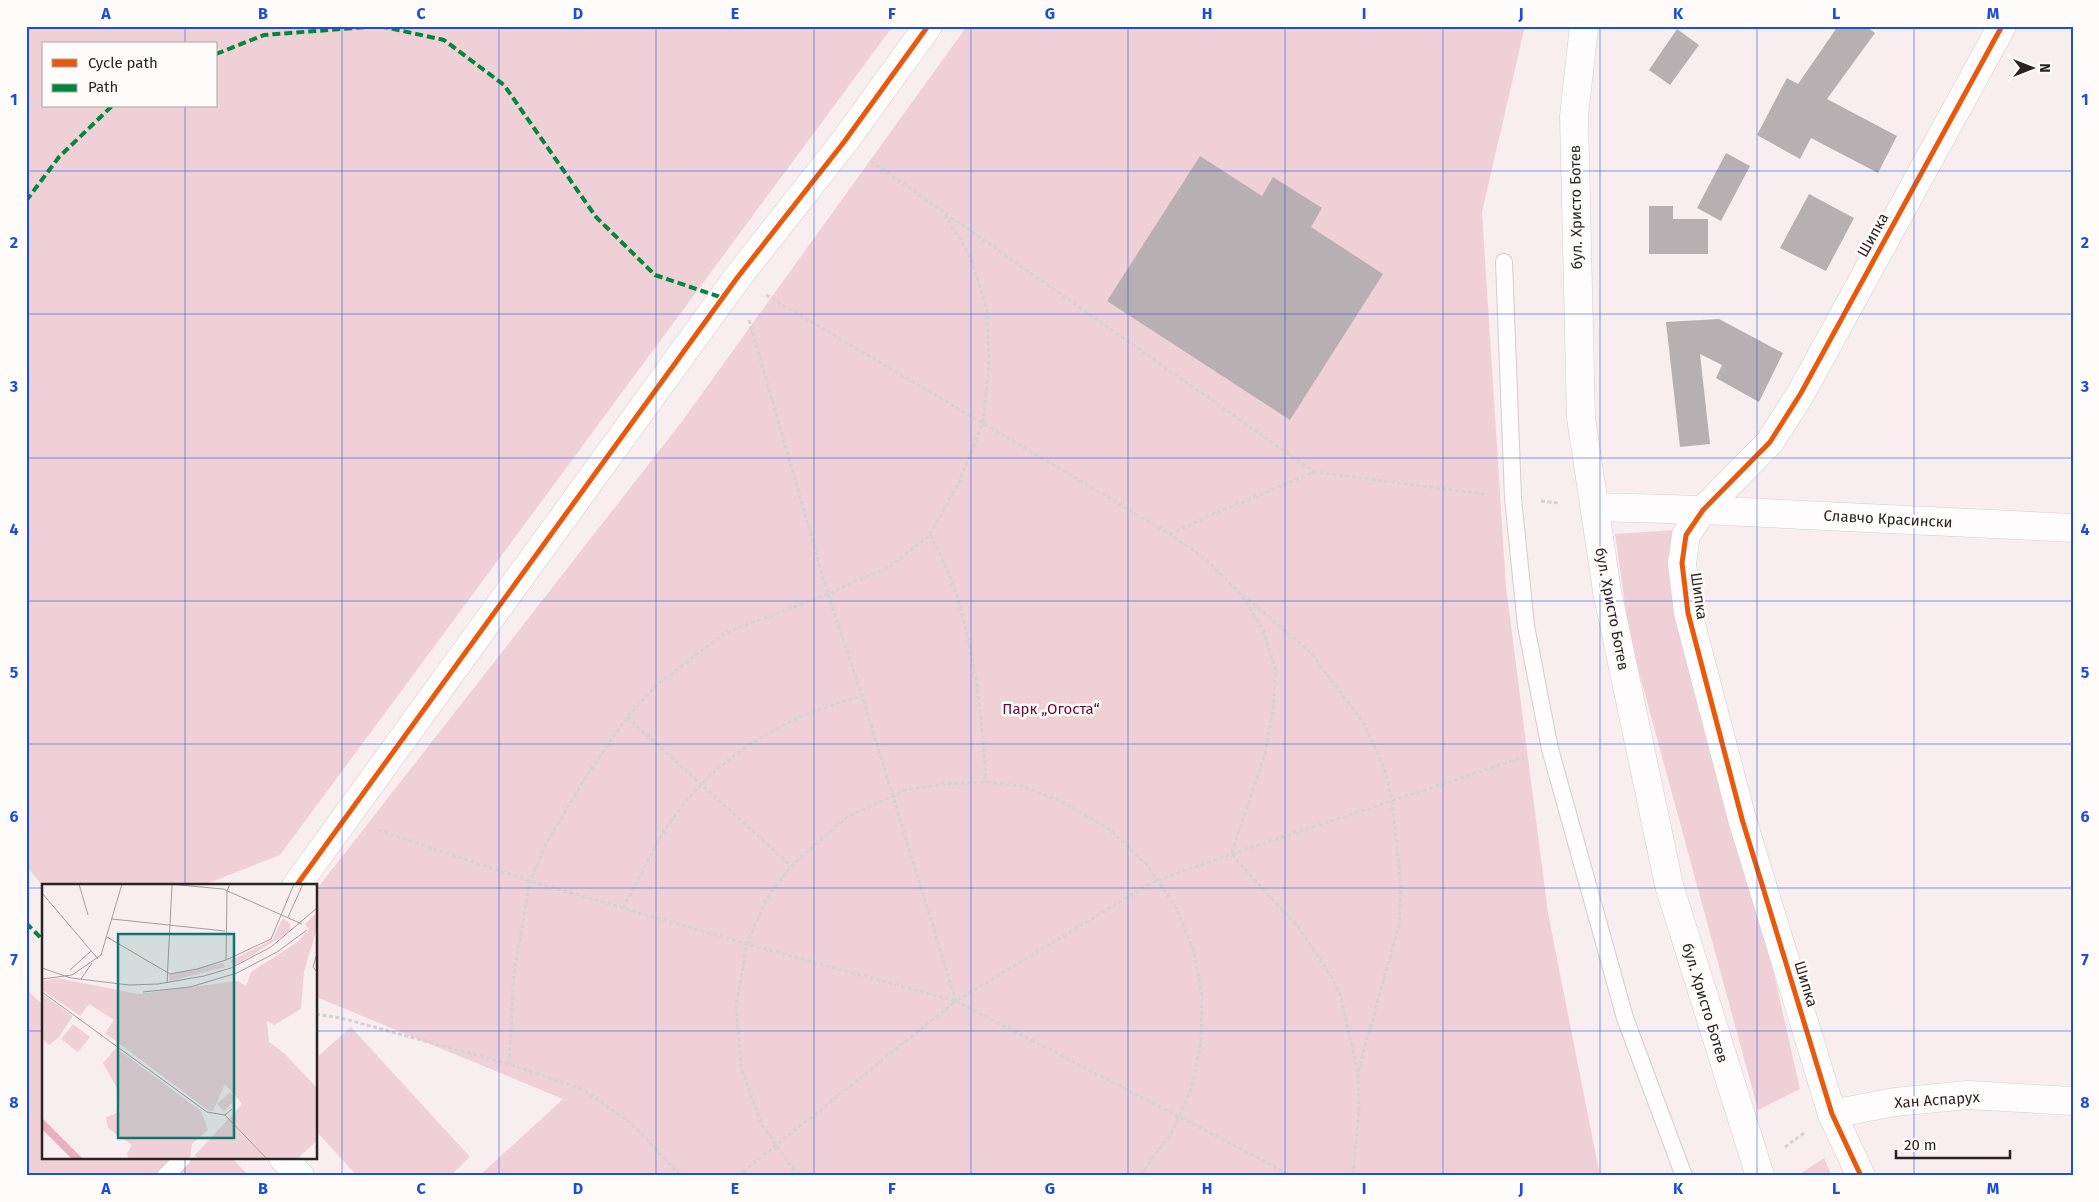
<svg xmlns="http://www.w3.org/2000/svg" width="2099" height="1202" viewBox="0 0 2099 1202" font-family="'Fira Sans',sans-serif">
<rect width="100%" height="100%" fill="#f8eef0"/>
<path fill="#f0d0d7" fill-rule="evenodd" d="M26,26H893L280,855L201,886L44,887L26,866ZM44,44H216V106H44Z
M967,26H1525L1482,212L1506,587L1548,913L1600,1176H479L563,1099L316,997V890L680,424Z
M1674,530L1800,1089L1758,1110L1630,639L1615,534Z
M26,989L44,1006V1158H232L249,1176H26Z
M351,1027L470,1157L450,1176H357L316,1131V1058Z
M1824,1158L1832,1176H1797Z"/>
<path fill="#b7afb1" d="M1838,26H1866L1875,33L1827,99L1897,136L1878,173L1811,138L1800,159L1757,135L1787,78L1798,84Z
M1677,29L1699,45L1670,85L1649,70Z
M1726,153L1750,166L1721,221L1697,208Z
M1200,156L1262,196L1273,177L1322,208L1311,227L1383,274L1290,420L1107,301Z
M1809,194L1854,218L1826,271L1780,248Z
M1649,206H1673V219H1708V254H1649Z
M1719,319L1783,353L1759,402L1716,378L1722,365L1700,354L1710,444L1680,447L1666,322Z"/>
<g fill="none" stroke-linecap="round" stroke-linejoin="round">
<g stroke="#d5ccce" stroke-width="18">
<path id="service" d="M1504,262L1513,498L1526,626L1550,749L1625,1018L1684,1176
M165,1176L183,1158"/>
</g>
<g stroke="#d5ccce" stroke-width="29">
<path id="minor" d="M1595,507L1703,510L2073,528
M296,886L737,278L844,142L928,26
M1832,1114L1895,1102L1968,1095L2073,1101
M283,1158L300,1176
M1861,1176L1832,1114L1742,819L1688,613L1682,563L1686,535L1703,510L1770,442L1801,393L2002,26"/>
</g>
<g stroke="#d5ccce" stroke-width="29">
<path id="tertiary" d="M1584,26L1574,116L1581,418L1607,591L1669,885L1760,1176"/>
</g>
<path stroke="#d4d2d2" stroke-width="3" stroke-dasharray="4 2.5" stroke-linecap="butt" d="M871,161L1314,472
M766,295L1170,534L1208,561L1239,592L1263,629L1276,671L1273,710L1265,754L1231,854L1299,928L1331,976L1340,994L1358,1072
M749,320L828,594L862,696L956,1001
M1541,501L1559,503
M1170,534L1209,516L1314,472L1485,494
M930,535C971,607 981,700 986,782
M1243,595L1311,653L1365,725L1386,773L1392,801L1401,886L1399,925L1358,1072L1359,1111L1353,1176
M627,717L791,866
M378,830L530,881L747,944L956,1001L1151,883L1231,854L1524,757
M623,908C640,878 653,846 673,818C720,753 786,716 862,696
M316,1014L341,1018L509,1064L584,1090L633,1125L681,1176
M509,1064L514,973L530,881L546,844L587,775L627,717L658,684L725,633L828,594L853,582L889,567L930,535L959,482L983,423L989,366L987,310L971,258L942,210
M1785,1147L1804,1133
M738,1176L956,1001L1293,1176
M798,1176L762,1125L741,1067L736,1005L747,944L767,898L791,866L847,817L906,790L942,784L986,782L1022,786L1065,803L1109,829L1147,865L1158,881L1176,908L1194,951L1202,996L1201,1042L1192,1087L1173,1130L1140,1176"/>
<use href="#service" stroke="#fefcfd" stroke-width="16"/>
<use href="#minor" stroke="#fefcfd" stroke-width="28"/>
<use href="#tertiary" stroke="#fefcfd" stroke-width="28"/>
<path stroke="#00873e" stroke-width="4" stroke-dasharray="8 4" stroke-linecap="butt" d="M380,26L444,40L504,85L596,217L655,275L723,298
M216,54L264,35L380,26
M26,201L59,157L112,106
M26,923L44,941"/>
<g stroke="#fffbfb" stroke-width="8">
<path id="cycleway" d="M296,886L737,278L844,142L928,26
M1861,1176L1832,1114L1742,819L1688,613L1682,563L1686,535L1703,510L1770,442L1801,393L2002,26"/>
</g>
<use href="#cycleway" stroke="#e8590c" stroke-width="5"/>
</g>
<path fill="none" stroke="#1d4ed8" stroke-width="1" stroke-opacity="0.55" d="M185,26V44M342,26V1176M499,26V1176M656,26V1176M814,26V1176M971,26V1176M1128,26V1176M1285,26V1176M1443,26V1176M1600,26V1176M1757,26V1176M1914,26V1176M185,106V886M26,171H2073M26,314H2073M26,458H2073M26,601H2073M26,744H2073M26,888H44M316,888H2073M26,1031H44M316,1031H2073M185,1158V1176"/>
<g text-anchor="middle" stroke-width="5" stroke-linejoin="round" paint-order="stroke">
<g font-size="15" fill="#2a2324" stroke="#fffbfb">
<text transform="translate(1576 207) rotate(-91)" y="5">бул. Христо Ботев</text>
<text transform="translate(1873 235) rotate(-61)" y="5">Шипка</text>
<text transform="translate(1888 519) rotate(3)" y="5">Славчо Красински</text>
<text transform="translate(1699 596) rotate(82)" y="5">Шипка</text>
<text transform="translate(1612 609) rotate(79)" y="5">бул. Христо Ботев</text>
<text transform="translate(1806 984) rotate(73)" y="5">Шипка</text>
<text transform="translate(1705 1003) rotate(73)" y="5">бул. Христо Ботев</text>
<text transform="translate(1937 1100) rotate(-4)" y="5">Хан Аспарух</text>
</g>
<g font-size="15" fill="#640b2f" stroke="#fffbfb">
<text x="1051" y="714">Парк „Огоста“</text>
</g>
</g>
<g transform="translate(42 884)">
<rect width="275" height="275" fill="#f8eef0"/>
<path d="M275,28V44L262,88L259,125L232,141L225,137L227,158L243,170L275,204V257L255,275H156L153,271L200,220L183,200L171,227L166,226L63,149L72,136L47,120L38,132L0,106V97L16,94L96,110L196,97L204,102L209,88L254,59L267,46L263,40ZM241,34L249,41L247,48L192,82L188,77L230,56ZM181,79L183,83L128,97L127,91ZM0,110L31,132L17,153L7,161L0,154ZM31,140L48,153L36,168L19,155ZM74,164L159,227L166,246L150,260L148,275H87L85,270L90,261L66,244L64,233L78,228L77,208L61,179ZM188,208L194,215L182,227L175,220Z" fill="#f0d0d7"/>
<path d="M0,234L41,275H30L0,245Z" fill="#e8b0be"/>
<path fill="none" stroke="#a69d9e" stroke-width="1" d="M37,0L46,31M126,0L181,5L260,40M0,9L56,75M246,33L261,0M70,35L183,47M65,53L128,90L155,85L184,76L229,55L252,0M275,69L271,83L275,88M184,76L185,7L188,0M0,84L29,94L87,101L116,100L162,92L189,84L229,63L275,24M28,86L49,67M0,95L30,91L59,71L80,0M39,95L50,79M125,99L130,1M0,108L165,228L183,231L190,225M101,108L148,103L195,89L235,68L265,46M183,231L225,275"/>
<path fill="#0f766e" fill-opacity="0.15" stroke="#0f766e" stroke-width="2.5" d="M76,50H192V254H76Z"/>
<rect width="275" height="275" fill="none" stroke="#2a2324" stroke-width="2.5"/>
</g>
<rect width="2099" height="1202" fill="none" stroke="#fffbfb" stroke-width="55"/>
<rect x="42" y="42" width="175" height="65" fill="#fffbfb" stroke="#aaa5a5"/>
<rect x="52" y="59" width="25" height="8" fill="#e8590c" stroke="#aaa5a5"/>
<text x="88" y="68" font-size="15" fill="#2a2324">Cycle path</text>
<rect x="52" y="84" width="25" height="8" fill="#00873e" stroke="#aaa5a5"/>
<text x="88" y="92" font-size="15" fill="#2a2324">Path</text>
<g transform="translate(2032 68) rotate(90)" stroke="#fffbfb" stroke-width="4" paint-order="stroke">
<path d="M0-4L9 19L0 12L-9 19Z" fill="#2a2324"/>
<text y="-8" font-size="14" font-weight="bold" text-anchor="middle" fill="#2a2324">N</text>
</g>
<path d="M1896 1150v8h114v-8" fill="none" stroke="#2a2324" stroke-width="2.5"/>
<text x="1904" y="1150" font-size="15" fill="#2a2324" stroke="#fffbfb" stroke-width="4" paint-order="stroke">20 m</text>
<rect x="28" y="28" width="2044" height="1146" fill="none" stroke="#1d4ed8" stroke-width="2"/>
<g font-size="16" text-anchor="middle" font-weight="bold" fill="#1d4ed8">
<text x="106" y="19">A</text>
<text x="263" y="19">B</text>
<text x="421" y="19">C</text>
<text x="578" y="19">D</text>
<text x="735" y="19">E</text>
<text x="892" y="19">F</text>
<text x="1050" y="19">G</text>
<text x="1207" y="19">H</text>
<text x="1364" y="19">I</text>
<text x="1521" y="19">J</text>
<text x="1678" y="19">K</text>
<text x="1836" y="19">L</text>
<text x="1993" y="19">M</text>
<text x="14" y="105">1</text>
<text x="2085" y="105">1</text>
<text x="14" y="248">2</text>
<text x="2085" y="248">2</text>
<text x="14" y="392">3</text>
<text x="2085" y="392">3</text>
<text x="14" y="535">4</text>
<text x="2085" y="535">4</text>
<text x="14" y="678">5</text>
<text x="2085" y="678">5</text>
<text x="14" y="822">6</text>
<text x="2085" y="822">6</text>
<text x="14" y="965">7</text>
<text x="2085" y="965">7</text>
<text x="14" y="1108">8</text>
<text x="2085" y="1108">8</text>
<text x="106" y="1194">A</text>
<text x="263" y="1194">B</text>
<text x="421" y="1194">C</text>
<text x="578" y="1194">D</text>
<text x="735" y="1194">E</text>
<text x="892" y="1194">F</text>
<text x="1050" y="1194">G</text>
<text x="1207" y="1194">H</text>
<text x="1364" y="1194">I</text>
<text x="1521" y="1194">J</text>
<text x="1678" y="1194">K</text>
<text x="1836" y="1194">L</text>
<text x="1993" y="1194">M</text>
</g>
</svg>
